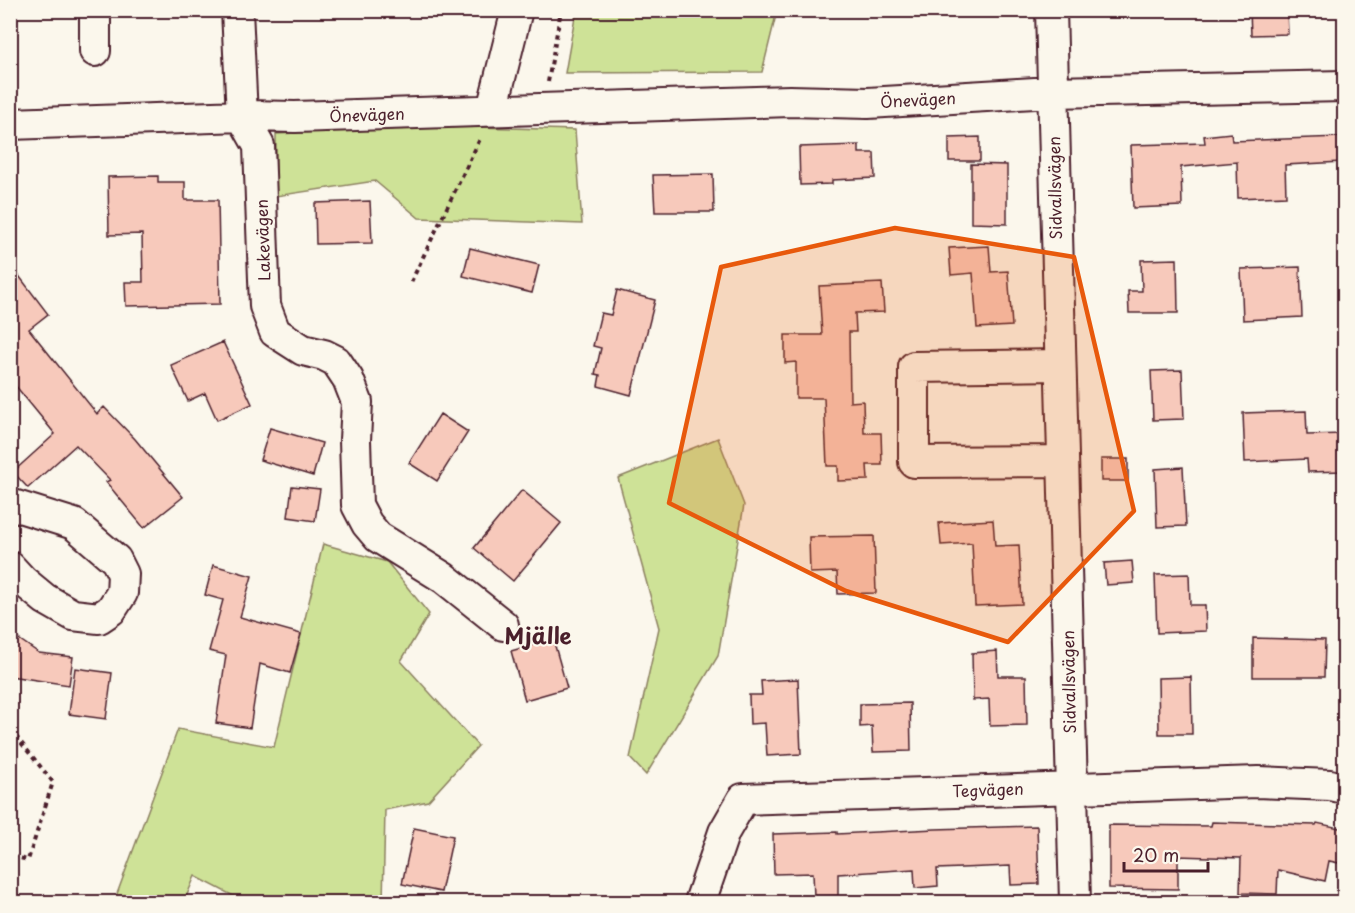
<svg xmlns="http://www.w3.org/2000/svg" width="1355" height="913" viewBox="0 0 1355 913" font-family="'Playpen Sans',sans-serif">
<rect width="100%" height="100%" fill="#fbf7ec"/>
<filter id="ink" filterUnits="userSpaceOnUse"><feTurbulence type="fractalNoise" baseFrequency=".0167" numOctaves="2"/><feDisplacementMap in="SourceGraphic" scale="12" xChannelSelector="R" yChannelSelector="G"/><feConvolveMatrix kernelMatrix="1 2 1 2 8 2 1 2 1" color-interpolation-filters="sRGB"/></filter>
<g filter="url(#ink)">
<path fill="#cee297" stroke="#8c8061" stroke-width="1.5" d="M576,11V10L777,11L762,72L565,73Z
M445,126L575,130L582,224L419,218L375,181L276,196V134Z
M718,438L744,505L718,656L646,775L630,758L659,628L618,478Z
M323,544L387,562L429,614L401,661L478,746L428,801L385,810L383,902H245L195,876L184,902H114L178,729L274,747Z"/>
<path fill="#f7c9bb" stroke="#4a1f2b" stroke-width="1.5" d="M1250,10H1287L1288,34L1251,35Z
M1231,133L1232,141L1341,137L1342,162L1285,165L1286,196L1238,198L1237,162L1181,167L1182,206L1133,208L1131,145L1205,143L1204,136Z
M980,137V161H949V138Z
M859,145V153H874L875,178L832,180V184L800,185L799,147Z
M971,164L1007,165V224L971,223Z
M713,174L714,212H655L653,175Z
M158,176V182H185V200H218L220,304L126,306L125,282H143L142,234L109,235L108,177Z
M370,201L372,243L316,244L315,203Z
M989,246L991,272L1008,271L1012,326L977,328L973,273L951,275L949,248Z
M470,248L539,265L532,293L463,276Z
M1177,259L1178,313H1129L1128,291H1142L1141,260Z
M10,264L48,314L29,329L97,414L104,407L135,439L183,497L144,528L106,482L110,480L76,445L28,488L13,472L55,434L10,379Z
M1300,267L1302,317L1243,320L1241,269Z
M882,283L884,312L855,313L856,332H849L850,402L863,401L864,433H881L882,465H867L868,480L838,481V466H827L824,398H796V362L785,363V335H822L819,286Z
M617,290L655,300L631,395L598,386L600,375L595,374L601,348L593,346L601,313L611,315Z
M223,342L252,404L217,420L205,393L188,401L171,365Z
M1182,370L1184,419L1153,420L1151,371Z
M1306,411L1307,435L1344,434V471L1308,472L1307,459L1245,462L1243,413Z
M440,414L468,432L437,481L409,463Z
M270,428L322,443L313,476L260,460Z
M1101,459H1128V481H1101Z
M1183,467L1186,526L1157,527L1155,469Z
M292,486L320,489L315,521L288,517Z
M522,490L561,523L513,581L474,548Z
M993,520L995,546L1019,545L1022,604L975,606L972,543L941,545L939,523Z
M874,536L876,593L838,594L837,572L810,573L809,537Z
M1132,561L1134,583L1106,585L1104,563Z
M213,565L252,576L240,617L301,634L290,673L260,664L250,728L216,723L226,655L209,651L223,600L205,595Z
M1189,574L1190,605H1205L1206,631L1157,633L1155,575Z
M10,633L39,653L73,657L69,685L10,676Z
M1253,638L1325,640L1324,677H1253Z
M553,639L567,688L525,700L511,651Z
M997,651L998,676H1026L1027,725L990,726L989,699L973,700L972,653Z
M75,668L112,673L106,719L69,714Z
M1191,677L1192,734H1159L1158,678Z
M798,679L801,754L767,756L765,723L750,724L749,695H762L761,681Z
M910,703L911,751L873,752L872,726L860,727V704Z
M1212,822L1316,825L1317,823L1344,829V864L1329,861L1325,881L1278,870L1277,894L1240,893L1241,858L1178,856V889L1109,888V825L1211,826Z
M1037,826L1039,884L1011,885L1010,866L937,869L938,886L915,888L914,869L838,874V896L814,897L813,873L774,874L773,834L837,832V834L935,829Z
M414,828L453,836L441,892L402,884Z"/>
<g fill="none" stroke-linecap="round" stroke-linejoin="round">
<g stroke="#4a1f2b" stroke-width="34">
<path id="minor" d="M95,10V51
M237,10L242,116L259,146L265,306L275,332L303,350L324,355L336,361L348,379L357,402L355,440L357,505L367,524L378,537L444,578L503,625
M1051,10L1075,902
M492,110L517,10
M10,124L242,116L295,117L790,101L868,103L1052,92L1344,86
M1060,365L914,367V462L1063,461
M10,504L74,524L116,560L123,574L122,593L111,610L99,618L73,615L45,599L22,580L10,567
M700,902L724,832L743,799L1258,782L1330,785L1344,788"/>
</g>
<path stroke="#4a1f2b" stroke-width="4" stroke-dasharray="4.5 4.5" stroke-linecap="butt" d="M548,82L561,10
M411,282L480,139
M10,729L53,782L28,860L10,856"/>
<use href="#minor" stroke="#fbf7ec" stroke-width="30"/>
</g>
</g>
<path fill="#e8590c" fill-opacity="0.2" stroke="#e8590c" stroke-width="4.5" stroke-linejoin="round" d="M895,228L1074,257L1134,511L1008,642L846,591L669,503L721,267Z"/>
<g text-anchor="middle" stroke-width="4.5" stroke-linejoin="round" paint-order="stroke">
<g font-size="16" fill="#4a1f2b" stroke="#fbf7ec">
<text transform="translate(918 100) rotate(-3)" y="6">Önevägen</text>
<text transform="translate(367 115) rotate(-2)" y="6">Önevägen</text>
<text transform="translate(1055 188) rotate(-91)" y="6">Sidvallsvägen</text>
<text transform="translate(263 240) rotate(-92)" y="6">Lakevägen</text>
<text transform="translate(1069 682) rotate(-91)" y="6">Sidvallsvägen</text>
<text transform="translate(988 790) rotate(-2)" y="6">Tegvägen</text>
</g>
<g font-size="22" font-weight="bold" fill="#4a1f2b" stroke="#fbf7ec">
<text x="538" y="644">Mjälle</text>
</g>
</g>
<rect width="1355" height="913" fill="none" stroke="#fbf7ec" stroke-width="36"/>
<rect x="18" y="18" width="1319" height="877" fill="none" stroke="#4a1f2b" stroke-width="2" filter="url(#ink)"/>
<path d="M1124 862v9h84v-9" fill="none" stroke="#4a1f2b" stroke-width="3"/>
<text x="1133" y="862" font-size="18" fill="#4a1f2b" stroke="#fbf7ec" stroke-width="4.5" paint-order="stroke">20 m</text>
</svg>
